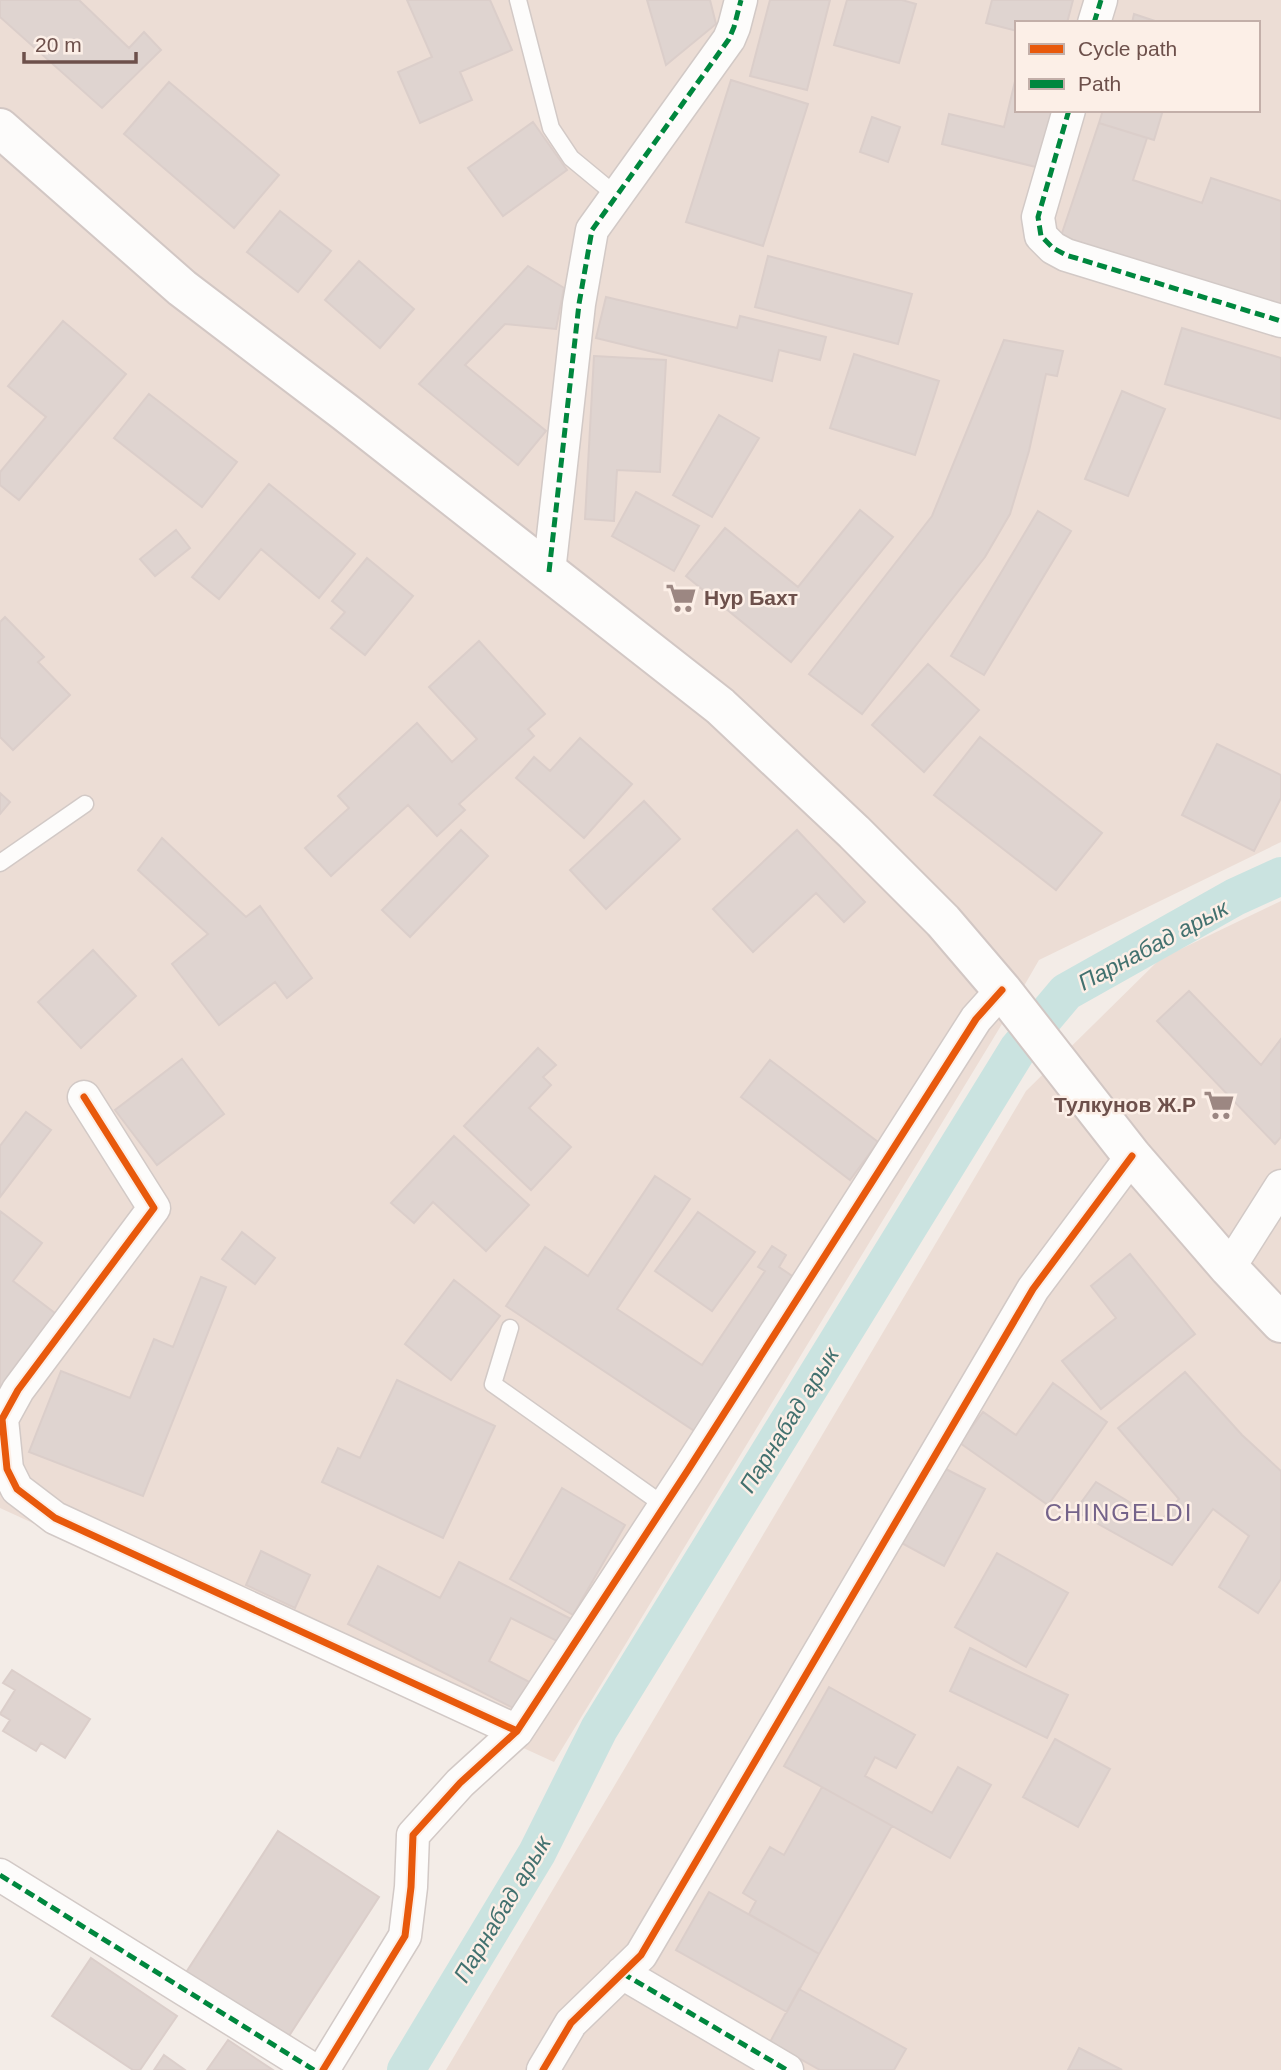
<svg xmlns="http://www.w3.org/2000/svg" width="1281" height="2070" viewBox="0 0 1281 2070" font-family="Arial,sans-serif">
<rect width="100%" height="100%" fill="#f3ece7"/>
<path fill="#ecddd5" fill-rule="evenodd" d="M0,0H1281V842L1039,960L1002,1024L554,1762L0,1508ZM1017,23H1258V110H1017Z
M1281,901V2070H446L1026,1091L1160,959Z"/>
<g fill="none" stroke-linecap="round" stroke-linejoin="round">
<path stroke="#cae3e0" stroke-width="38" d="M406,2070L537,1853L599,1729L1018,1049L1066,992L1235,897L1281,876"/>
</g>
<path fill="#dfd4d0" stroke="#dbceca" stroke-width="2" d="M0,0H79L129,48L144,32L161,50L102,108L0,17Z
M407,0H490L512,50L460,72L472,100L420,123L398,72L432,57Z
M647,0H710L716,24L666,65Z
M770,0H830L807,90L750,76Z
M847,0H902L916,4L899,63L834,45Z
M992,0H1073L1067,23H1017V31L986,23Z
M1134,14L1161,23H1132Z
M1017,73V110H1054L1040,168L942,144L949,114L1004,127Z
M731,80L808,104L763,246L686,222Z
M169,82L279,175L234,228L124,134Z
M1103,110H1163L1154,140L1099,123Z
M872,117L900,127L888,162L860,152Z
M533,122L567,170L503,216L468,168Z
M1099,123L1147,138L1133,180L1202,203L1211,178L1281,201V309L1061,236Z
M280,211L331,251L298,292L247,252Z
M768,256L912,294L898,344L755,307Z
M359,261L414,309L380,348L325,300Z
M528,266L564,288L556,329L505,324L465,365L546,431L518,465L419,384Z
M606,297L737,328L740,316L826,337L820,360L779,350L772,381L596,338Z
M63,321L126,374L19,500L0,485V472L46,417L8,386Z
M1182,328L1281,358V419L1165,384Z
M1004,340L1063,351L1057,376L1046,374L1029,451L1010,514L985,557L862,714L809,674L932,516Z
M854,354L939,381L915,455L830,428Z
M594,356L666,360L660,472L617,470L614,521L585,519Z
M1122,391L1165,409L1128,496L1085,479Z
M149,394L237,462L202,507L114,438Z
M719,415L759,438L712,517L673,495Z
M269,484L355,554L319,598L261,549L219,599L192,577Z
M636,492L699,526L674,571L612,536Z
M860,510L893,537L791,662L686,576L725,528L798,587Z
M1038,511L1071,531L984,675L951,656Z
M176,530L190,548L155,576L140,559Z
M367,558L413,596L365,655L331,628L345,612L332,601Z
M5,617L44,657L38,662L70,695L13,750L0,737V622Z
M479,641L545,714L528,729L534,736L459,804L465,810L437,836L408,805L331,876L305,848L349,808L338,796L417,723L452,762L477,739L429,687Z
M928,664L979,710L924,772L872,725Z
M980,737L1102,833L1056,890L934,795Z
M580,738L632,784L584,838L516,778L534,757L550,771Z
M1217,744L1281,775V798L1254,851L1182,815Z
M0,793L10,802L0,814Z
M644,801L680,839L606,909L570,870Z
M461,830L488,856L410,937L382,910Z
M797,830L865,902L844,922L816,893L753,952L713,909Z
M162,838L246,917L260,906L312,978L287,998L275,982L219,1025L172,964L208,934L138,870Z
M93,950L136,996L81,1048L38,1002Z
M1189,991L1261,1065L1281,1039V1137L1275,1144L1157,1021Z
M538,1048L556,1065L543,1077L551,1085L529,1108L571,1147L531,1190L464,1126Z
M182,1059L224,1114L157,1165L115,1110Z
M770,1060L878,1142L850,1180L741,1097Z
M26,1112L51,1130L0,1197V1146Z
M454,1136L529,1205L486,1251L433,1202L414,1223L391,1203Z
M655,1176L690,1199L617,1309L702,1365L765,1271L758,1267L772,1246L786,1255L779,1267L798,1280L696,1432L506,1306L545,1247L588,1276Z
M0,1211L42,1243L13,1281L60,1317L0,1396Z
M698,1212L755,1252L712,1311L655,1271Z
M242,1232L275,1258L255,1284L222,1259Z
M1130,1254L1195,1334L1101,1409L1062,1361L1116,1318L1091,1286Z
M201,1277L226,1287L143,1496L29,1452L61,1371L130,1398L154,1339L173,1347Z
M454,1280L500,1316L451,1380L405,1344Z
M1185,1372L1242,1435L1281,1471V1579L1258,1613L1219,1587L1249,1536L1213,1509L1172,1565L1075,1511L1096,1482L1161,1521L1179,1499L1118,1428Z
M397,1380L495,1426L443,1538L322,1482L338,1448L360,1458Z
M1053,1383L1107,1422L1048,1505L960,1443L983,1412L1016,1435Z
M938,1465L985,1489L944,1566L898,1541Z
M562,1488L625,1525L573,1615L510,1579Z
M261,1551L310,1575L295,1608L246,1585Z
M997,1553L1068,1593L1026,1667L955,1627Z
M459,1562L573,1620L561,1643L511,1618L489,1661L537,1686L523,1713L348,1624L378,1566L440,1598Z
M970,1648L1068,1695L1047,1738L950,1691Z
M12,1670L90,1719L65,1758L41,1743L36,1751L3,1731L10,1720L0,1714L15,1690L3,1683Z
M829,1687L915,1735L896,1768L875,1757L865,1776L932,1813L958,1767L991,1785L950,1858L784,1766Z
M1055,1739L1110,1769L1078,1827L1023,1797Z
M822,1787L892,1826L819,1954L749,1914L756,1901L743,1893L770,1847L784,1855Z
M278,1831L379,1897L287,2039L185,1974Z
M709,1892L819,1954L787,2012L676,1950Z
M91,1958L177,2016L140,2070H133L52,2016Z
M799,1989L906,2049L894,2070H820L770,2042Z
M228,2040L273,2070H207Z
M1079,2048L1122,2070H1068Z
M164,2055L185,2070H154Z"/>
<g fill="none" stroke-linecap="round" stroke-linejoin="round">
<g stroke="#d2c9c6" stroke-width="19">
<path id="lane" d="M518,0L551,128L571,158L617,196
M0,863L85,804
M510,1328L493,1384L665,1506"/>
</g>
<g stroke="#d2c9c6" stroke-width="35">
<path id="street" d="M1094,23L1101,0
M1069,110L1038,217L1041,236L1053,248L1066,255L1281,321
M549,572L579,304L592,230L729,39L734,27L741,0
M84,1097L154,1208L18,1390L2,1419L7,1469L17,1489L55,1518L517,1731
M1229,1268L1281,1186
M0,1875L314,2070
M622,1973L787,2070
M323,2070L405,1936L411,1887L413,1835L460,1783L517,1731L688,1470L976,1019L1002,990
M543,2070L571,2023L641,1955L1033,1289L1132,1156"/>
</g>
<g stroke="#d2c7c4" stroke-width="42">
<path id="secondary" d="M0,128L182,288L345,412L720,706L854,832L943,921L1002,990L1132,1156L1229,1268L1281,1323"/>
</g>
<use href="#lane" stroke="#fdfcfb" stroke-width="16"/>
<use href="#street" stroke="#fdfcfb" stroke-width="32"/>
<use href="#secondary" stroke="#fdfcfb" stroke-width="38"/>
<path stroke="#00873e" stroke-width="5" stroke-dasharray="10 5" stroke-linecap="butt" d="M1094,23L1101,0
M1069,110L1038,217L1041,236L1053,248L1066,255L1281,321
M549,572L579,304L592,230L729,39L734,27L741,0
M0,1875L314,2070
M622,1973L787,2070"/>
<g stroke="#fcefe7" stroke-width="11">
<path id="cycleway" d="M84,1097L154,1208L18,1390L2,1419L7,1469L17,1489L55,1518L517,1731
M323,2070L405,1936L411,1887L413,1835L460,1783L517,1731L688,1470L976,1019L1002,990
M543,2070L571,2023L641,1955L1033,1289L1132,1156"/>
</g>
<use href="#cycleway" stroke="#e8590c" stroke-width="7"/>
</g>
<defs>
<g id="supermarket-bare" transform="scale(2.415)"><path d="M-6-5.5h2.5l.6 2H6L4.5 2H-2.5L-4.4-4H-6ZM-1.5 3.2a1.3 1.3 0 1 0 .1 0ZM3 3.2a1.3 1.3 0 1 0 .1 0Z" fill="#9c8782" stroke="#fcefe7" stroke-width="2.5" paint-order="stroke"/></g>
</defs>
<g fill-rule="evenodd">
<use href="#supermarket-bare" x="681" y="598"/>
<use href="#supermarket-bare" x="1219" y="1105"/>
</g>
<g text-anchor="middle" stroke-width="5" stroke-linejoin="round" paint-order="stroke">
<g font-size="21" font-weight="bold" fill="#6d504b" stroke="#fcefe7" text-anchor="start">
<text x="704" y="605">Нур Бахт</text>
<text x="1196" y="1112" text-anchor="end">Тулкунов Ж.Р</text>
</g>
<g font-size="23" font-style="italic" fill="#42716f" stroke="#fcefe7">
<text transform="translate(1153 945) rotate(-28)" y="8">Парнабад арык</text>
<text transform="translate(789 1420) rotate(-58)" y="8">Парнабад арык</text>
<text transform="translate(502 1909) rotate(-59)" y="8">Парнабад арык</text>
</g>
<g font-size="24" letter-spacing="2" fill="#74638a" stroke="#fcefe7">
<text x="1119" y="1521">CHINGELDI</text>
</g>
</g>
<rect x="1015" y="21" width="245" height="91" fill="#fcefe7" stroke="#c3afa9" stroke-width="2"/>
<rect x="1029" y="44" width="35" height="10" fill="#e8590c" stroke="#c3afa9" stroke-width="2"/>
<text x="1078" y="56" font-size="21" fill="#6d504b">Cycle path</text>
<rect x="1029" y="79" width="35" height="10" fill="#00873e" stroke="#c3afa9" stroke-width="2"/>
<text x="1078" y="91" font-size="21" fill="#6d504b">Path</text>
<path d="M24 52v10h112v-10" fill="none" stroke="#6d504b" stroke-width="3.5"/>
<text x="35" y="52" font-size="21" fill="#6d504b" stroke="#fcefe7" stroke-width="5" paint-order="stroke">20 m</text>
</svg>
